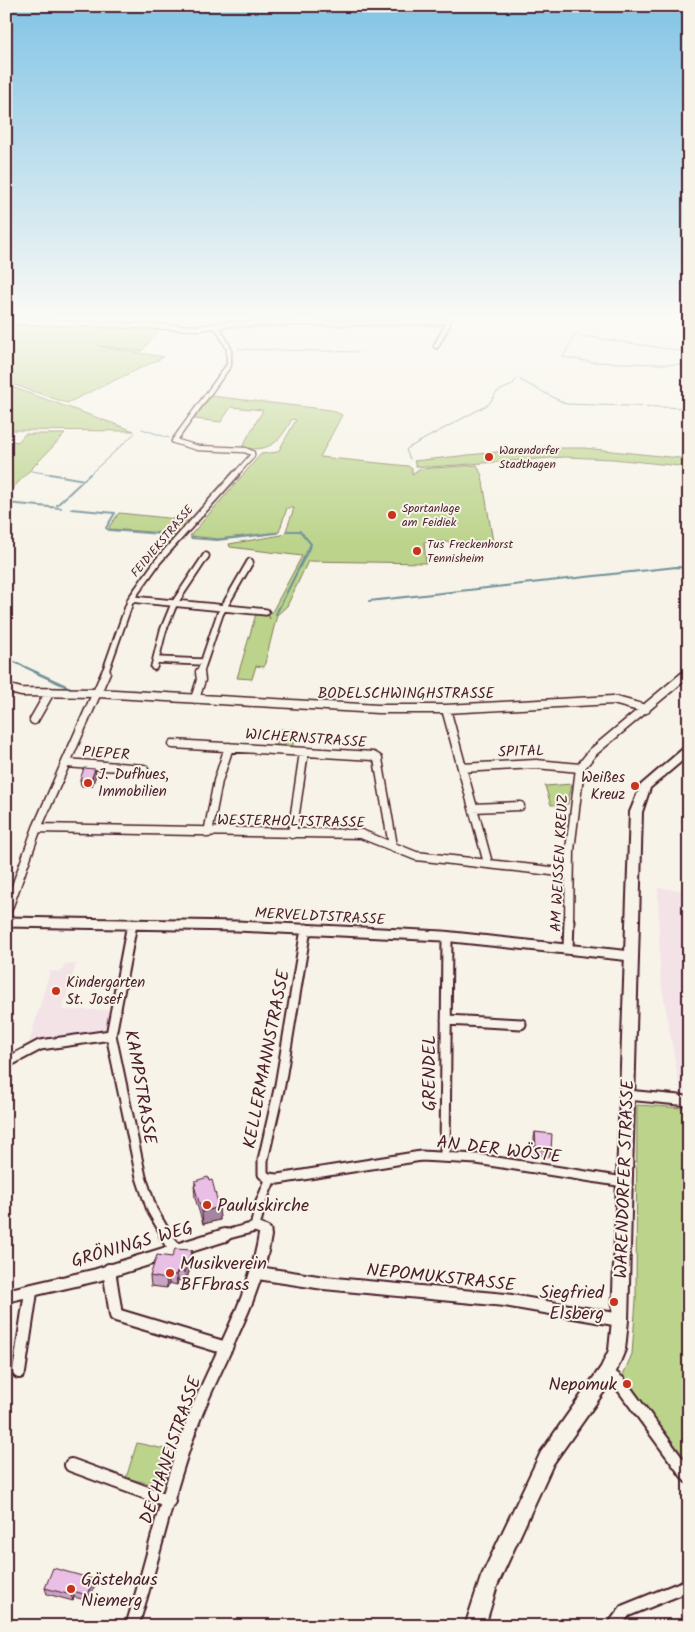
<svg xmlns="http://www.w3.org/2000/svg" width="695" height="1632" viewBox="0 0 695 1632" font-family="Kalam,sans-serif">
<rect width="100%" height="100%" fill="#f7f3e8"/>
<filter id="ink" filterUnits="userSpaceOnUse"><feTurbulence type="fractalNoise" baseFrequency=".02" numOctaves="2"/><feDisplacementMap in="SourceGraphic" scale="10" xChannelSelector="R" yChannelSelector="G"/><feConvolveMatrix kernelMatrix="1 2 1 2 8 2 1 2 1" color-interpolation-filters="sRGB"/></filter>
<g filter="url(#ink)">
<path fill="#f3e3e7" d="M658,888L689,891V1096L681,1095L660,976Z
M65,964H76L62,1010H110L106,1029L104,1032L51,1039L28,1046L50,971L62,972Z"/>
<path fill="#bbd38a" stroke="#82795a" d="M324,318H448L445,321L322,323Z
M6,322H17L14,325L25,326L27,324L160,329L142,351L98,346L164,357L67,403L6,382Z
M6,385L134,431L6,430Z
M211,396L331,410L342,415L320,457L408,466L412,469V474L419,469L477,465L482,476L493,542H424L426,563L308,561L287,606L277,615L264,667L256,666L252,679L237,678L256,614L268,615L270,619L268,613L272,612L302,556L230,547L229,544L282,535L286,531L294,508H287L279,532L218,539L190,536L261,454L278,452L296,420L292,419C278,445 271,450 241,449L263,410L231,407L221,422L194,419Z
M25,434H65L6,495V440L18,442Z
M533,448H584L689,459V467L613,459L565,457L429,467L416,466L414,461Z
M119,513L187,520L188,522L178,534L110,529L109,527Z
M280,729L297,730L292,748L276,747Z
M572,784L568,804L551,805L545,786Z
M637,1105L684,1108L689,1148V1464L624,1381L623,1375L632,1354L636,1300Z
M137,1443L174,1451L164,1480L155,1485L126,1478Z"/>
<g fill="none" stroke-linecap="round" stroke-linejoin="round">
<path stroke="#709099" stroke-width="1" d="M238,349L358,352
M689,352L575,335L563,357L591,362L689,365
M520,380L566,404L689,408
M142,429L169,438
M410,459L406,450L408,448L489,404L497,392L512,385L516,380
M31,471L57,475
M89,475L135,433"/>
<path stroke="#709099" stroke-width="2" d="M50,474L84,480
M6,503L61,508
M57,505L90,474
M71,509L115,513L106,528L109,530L174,535
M191,538L217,540L277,533
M369,601L676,567L689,568
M276,614L311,544L300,531H287
M6,658L38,673"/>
<path stroke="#709099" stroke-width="2.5" d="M35,672L70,688"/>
<g stroke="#4a1f2b" stroke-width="7">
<path id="street-far4" d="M6,321L199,328L230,324L442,322L451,318
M217,326L229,349V365L174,441L198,448L245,450L252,453V456L235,475
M436,346L448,324L446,322"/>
</g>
<g stroke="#4a1f2b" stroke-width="9">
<path id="street-far3" d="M131,599L266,612
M156,660L203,662
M154,667L163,631L174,604L206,556
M105,673L131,599L158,561L236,474
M200,673L220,614L250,562"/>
</g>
<g stroke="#4a1f2b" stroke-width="11">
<path id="street-far2" d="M6,688L21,692L97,693L378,709H446L613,700L646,709
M195,699L201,680L200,672
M446,709L488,863
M34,720L50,692
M173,744L373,756L378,759L392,840L390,845
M66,763L144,769
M462,768L536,764L580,768
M473,808L520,806
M37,828L361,834L416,856L569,873
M208,833L218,781L229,747
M292,834L304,752
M6,914L37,828L106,672
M569,922L570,850L580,768L593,752L684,676"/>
</g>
<g stroke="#4a1f2b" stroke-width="13">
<path id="street-far1" d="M6,922L237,926L443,936L631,956
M132,924L111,1035L141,1177L152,1210L167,1236
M306,929L280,1085L263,1160V1174L268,1178L278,1179L421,1156L477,1159L624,1182
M568,949L569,921
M446,1020L521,1024
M6,1063L40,1045L111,1035
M627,1095L689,1101
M445,1157L447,937
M255,1227L261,1202L271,1178
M221,1236L255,1227L266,1231L265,1236"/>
</g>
<g stroke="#4a1f2b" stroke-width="16">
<path id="street" d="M166,1235L175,1250
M109,1270L116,1315L226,1348
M258,1273L324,1283L505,1300L620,1320
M6,1296L97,1275L225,1235
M19,1372L31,1292
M607,1373L620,1383L689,1477
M71,1465L169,1501
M132,1626C155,1555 169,1481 197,1411C221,1352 255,1299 265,1235
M614,1626L625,1611L689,1585"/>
</g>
<g stroke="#4a1f2b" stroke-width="4">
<path id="secondary" d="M689,746V755L650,788L642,812L628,1320L625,1350L613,1379L553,1464L497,1586L485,1626H465L481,1577L541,1452L601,1367L609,1350L612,1320L630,812L641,785L685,747Z"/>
</g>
<use href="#street-far4" stroke="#f7f3e8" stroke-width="4.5"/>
<use href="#street-far3" stroke="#f7f3e8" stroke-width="5.5"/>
<use href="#street-far2" stroke="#f7f3e8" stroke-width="8"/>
<use href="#street-far1" stroke="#f7f3e8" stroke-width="9"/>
<use href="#street" stroke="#f7f3e8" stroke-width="12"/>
<use href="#secondary" fill="#f7f3e8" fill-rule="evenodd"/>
</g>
<path fill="#c9a4c5" stroke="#4a1f2b" d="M95,769L96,775L92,786H81L80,780Z
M535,1132L551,1150L550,1157L535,1154L534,1138Z
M195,1181L219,1207L220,1220L203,1224L195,1198L194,1185H195Z
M192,1250L193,1259L186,1281L178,1280L177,1285L169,1283L167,1288L151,1286L150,1276L172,1257Z
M95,1585L89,1601L74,1597L73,1601L47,1594L45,1588Z"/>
<path fill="#a486a0" stroke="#4a1f2b" d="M95,769L96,775L92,786L91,780Z
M219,1207L220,1220L203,1224L202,1212Z
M192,1250L193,1259L186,1281L184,1272Z
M177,1271L178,1280L177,1285L176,1275Z
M167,1274L169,1283L167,1288L166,1279Z
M93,1579L95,1585L89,1601L87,1595Z
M73,1591L74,1597L73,1601L71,1595Z"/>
<path fill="#eabfe5" stroke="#4a1f2b" d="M84,768L95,769L91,780H80Z
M535,1132L552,1134L551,1150L536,1148Z
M208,1177L209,1181L212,1180L219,1207L202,1212L194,1185H196L195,1181Z
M175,1249L192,1250L184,1272L177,1271L176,1275L167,1274L166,1279L150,1276L157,1255L172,1257Z
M53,1568L93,1579L87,1595L73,1591L71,1595L45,1588Z"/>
</g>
<linearGradient id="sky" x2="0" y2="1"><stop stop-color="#82c4e6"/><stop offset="0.58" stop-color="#fbfaf5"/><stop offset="1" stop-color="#fbfaf5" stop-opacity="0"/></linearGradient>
<rect width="695" height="547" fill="url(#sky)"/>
<g fill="#c8321e" stroke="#f7f3e8" stroke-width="2">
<circle cx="489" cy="457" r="5"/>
<circle cx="392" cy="515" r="5"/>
<circle cx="417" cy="551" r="5"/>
<circle cx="88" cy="783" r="5"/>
<circle cx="635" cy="786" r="5"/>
<circle cx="56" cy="991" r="5"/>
<circle cx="207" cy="1205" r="5"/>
<circle cx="170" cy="1273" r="5"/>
<circle cx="614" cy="1302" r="5"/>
<circle cx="627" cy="1384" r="5"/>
<circle cx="71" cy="1589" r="5"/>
</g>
<g text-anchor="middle" stroke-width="4" stroke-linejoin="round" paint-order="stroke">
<g font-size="12" fill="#4a1f2b" stroke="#f7f3e8" text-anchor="start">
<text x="499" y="454">Warendorfer<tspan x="499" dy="14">Stadthagen</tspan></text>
<text x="402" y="512">Sportanlage<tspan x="402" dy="14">am Feidiek</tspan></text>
<text x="427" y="548">Tus Freckenhorst<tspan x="427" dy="14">Tennisheim</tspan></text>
</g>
<g font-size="12" fill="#4a1f2b" stroke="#f7f3e8">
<text transform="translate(162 541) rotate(-50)" y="4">FEIDIEKSTRASSE</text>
</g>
<g font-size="15" fill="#4a1f2b" stroke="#f7f3e8">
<text x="406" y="698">BODELSCHWINGHSTRASSE</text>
<text transform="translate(306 738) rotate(4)" y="5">WICHERNSTRASSE</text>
<text transform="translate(521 751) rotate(-2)" y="5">SPITAL</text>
<text transform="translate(106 753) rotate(4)" y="5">PIEPER</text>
<text transform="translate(291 821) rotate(1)" y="5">WESTERHOLTSTRASSE</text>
<text transform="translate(559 863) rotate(-87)" y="5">AM WEISSEN KREUZ</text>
<text transform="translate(320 916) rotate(3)" y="5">MERVELDTSTRASSE</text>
</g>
<g font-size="15" fill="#4a1f2b" stroke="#f7f3e8" text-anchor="start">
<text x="98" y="779">J. Dufhues,<tspan x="98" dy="17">Immobilien</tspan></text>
<text x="625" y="782" text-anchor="end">Weißes<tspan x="625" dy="17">Kreuz</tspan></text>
<text x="66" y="987">Kindergarten<tspan x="66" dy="17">St. Josef</tspan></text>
</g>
<g font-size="18" fill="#4a1f2b" stroke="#f7f3e8">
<text transform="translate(266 1059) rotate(-79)" y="6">KELLERMANNSTRASSE</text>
<text transform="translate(429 1073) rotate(-90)" y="6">GRENDEL</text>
<text transform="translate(141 1087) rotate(80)" y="6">KAMPSTRASSE</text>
<text transform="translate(499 1149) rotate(7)" y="6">AN DER WÖSTE</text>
<text transform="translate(624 1179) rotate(-88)" y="6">WARENDORFER STRASSE</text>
<text transform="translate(132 1244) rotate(-16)" y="6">GRÖNINGS WEG</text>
<text transform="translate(441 1277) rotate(6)" y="6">NEPOMUKSTRASSE</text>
<text transform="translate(170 1450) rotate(-71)" y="6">DECHANEISTRASSE</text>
</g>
<g font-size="18" fill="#4a1f2b" stroke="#f7f3e8" text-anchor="start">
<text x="217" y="1211">Pauluskirche</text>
<text x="180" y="1269">Musikverein<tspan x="180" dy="21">BFFbrass</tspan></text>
<text x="604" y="1298" text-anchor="end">Siegfried<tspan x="604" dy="21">Elsberg</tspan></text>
<text x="617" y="1390" text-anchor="end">Nepomuk</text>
<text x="81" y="1585">Gästehaus<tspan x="81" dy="21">Niemerg</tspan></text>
</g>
</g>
<rect width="695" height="1632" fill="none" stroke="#f7f3e8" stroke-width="25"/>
<rect x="12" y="12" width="670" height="1607" fill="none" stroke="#4a1f2b" stroke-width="2" filter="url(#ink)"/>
</svg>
